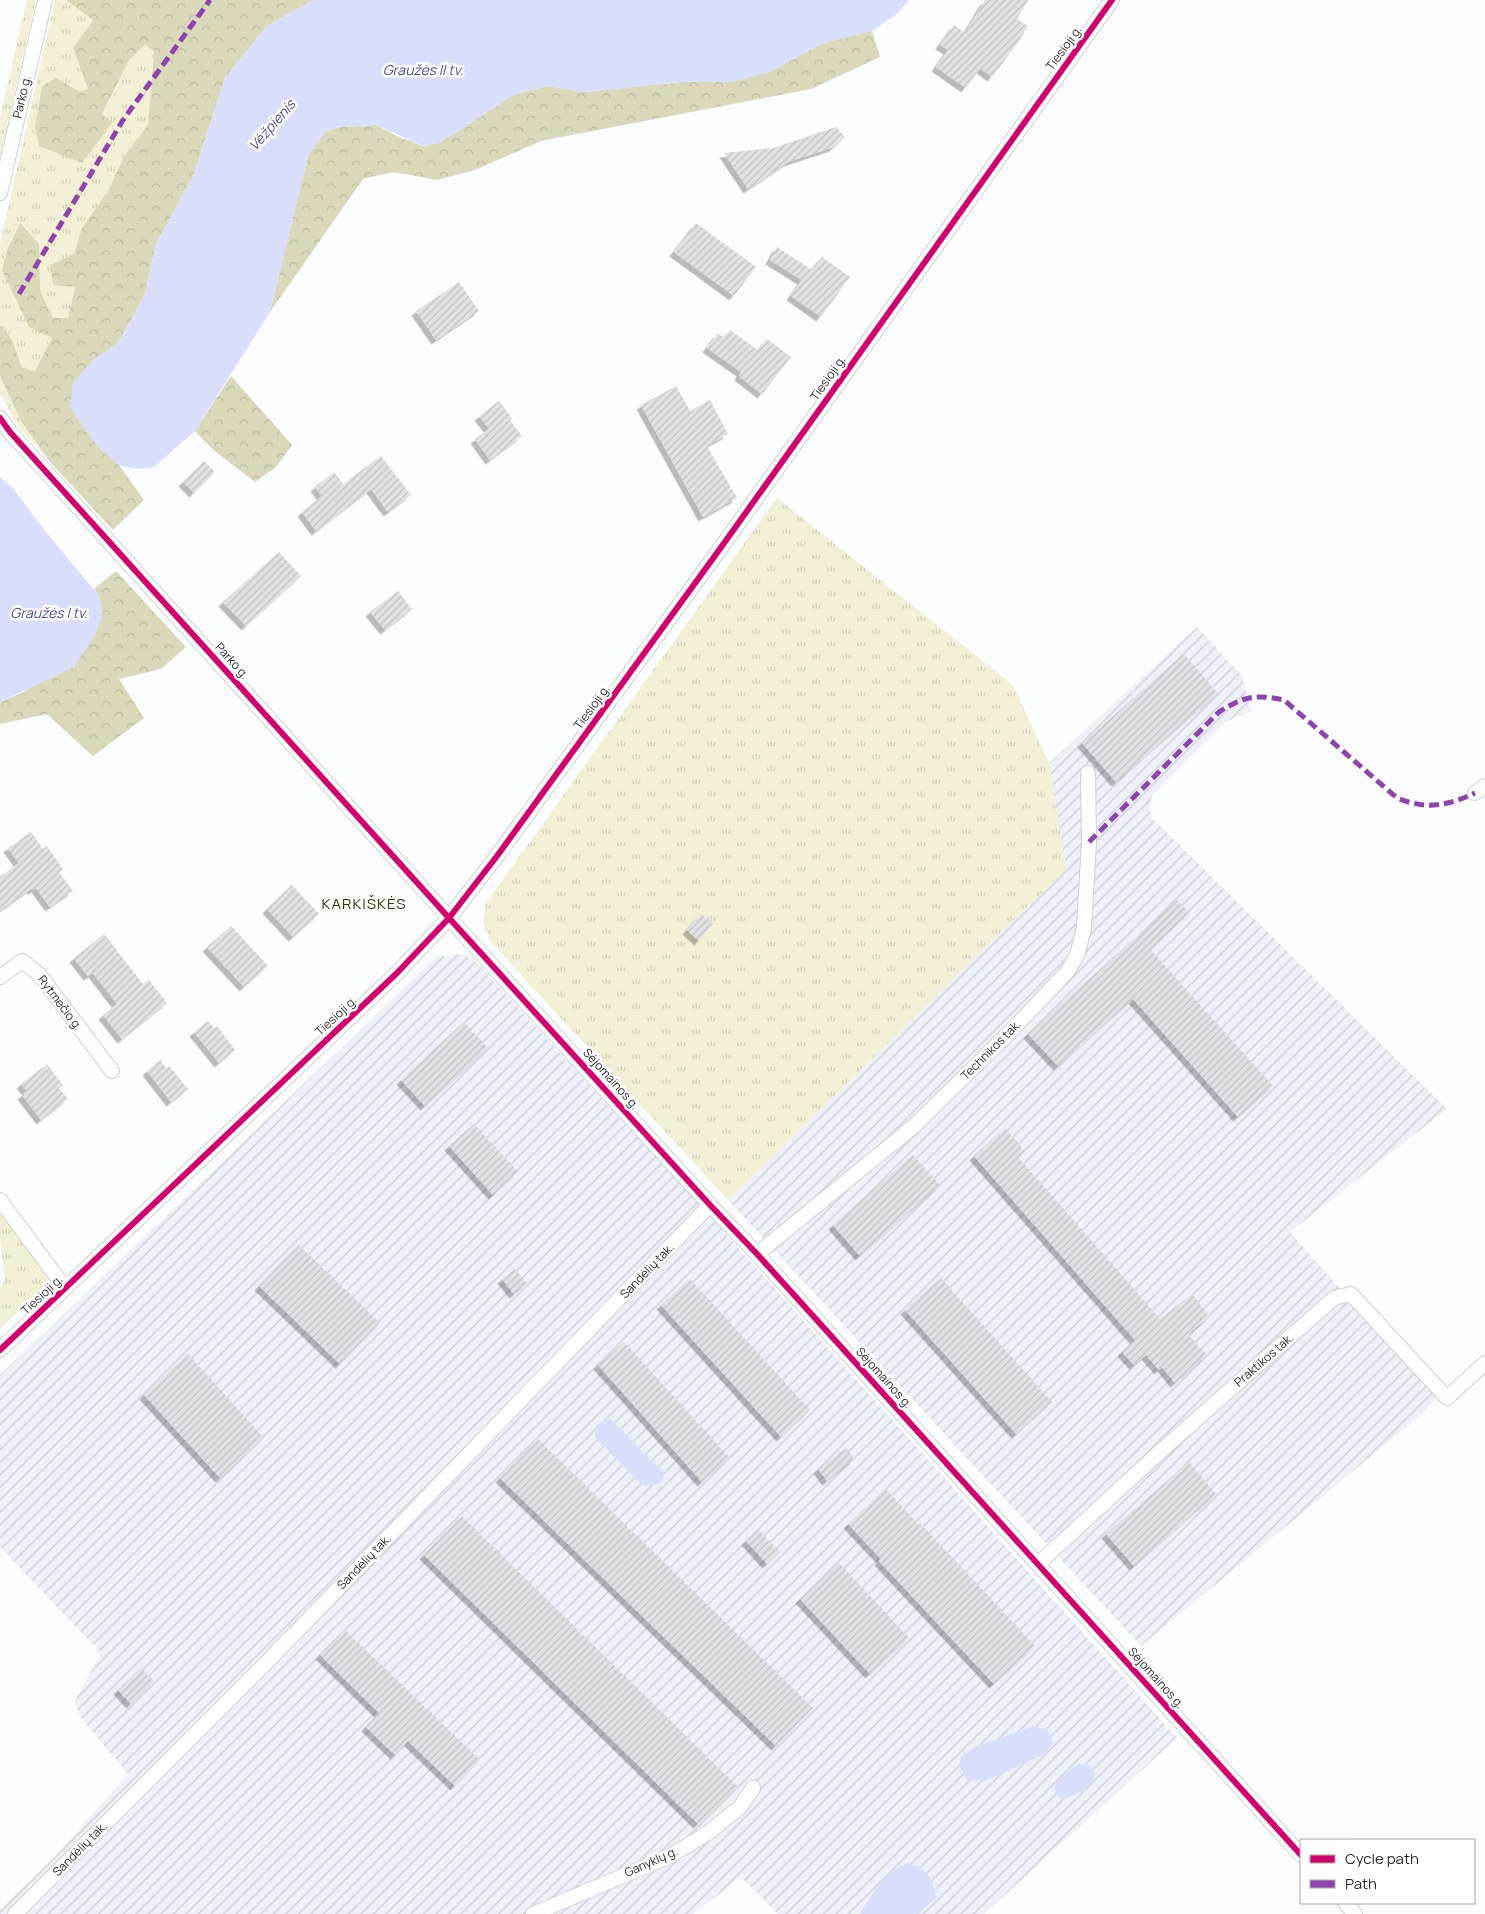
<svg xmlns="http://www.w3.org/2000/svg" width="1485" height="1914" viewBox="0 0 1485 1914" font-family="Manrope,sans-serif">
<defs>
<pattern id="industrial-furrows" width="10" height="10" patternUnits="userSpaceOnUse" patternTransform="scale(1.25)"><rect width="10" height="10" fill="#eef0f7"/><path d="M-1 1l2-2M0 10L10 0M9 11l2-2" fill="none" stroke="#ccced4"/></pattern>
<pattern id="grass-tufts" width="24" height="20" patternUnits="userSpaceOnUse" patternTransform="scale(1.25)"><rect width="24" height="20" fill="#f1f0d5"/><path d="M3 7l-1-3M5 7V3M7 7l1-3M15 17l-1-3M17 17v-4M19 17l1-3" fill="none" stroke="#cfceb7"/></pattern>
<pattern id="forest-crowns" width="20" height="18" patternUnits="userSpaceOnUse" patternTransform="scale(1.25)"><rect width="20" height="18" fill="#d9d9ba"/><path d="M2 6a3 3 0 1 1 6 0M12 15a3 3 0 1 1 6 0" fill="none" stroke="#babaa0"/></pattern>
<pattern id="building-hatch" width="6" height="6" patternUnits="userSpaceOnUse" patternTransform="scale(1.25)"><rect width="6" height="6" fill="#e0e1e3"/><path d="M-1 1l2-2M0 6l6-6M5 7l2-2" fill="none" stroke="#c0c1c3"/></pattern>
<filter id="shadow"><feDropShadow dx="-4.5" dy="4.5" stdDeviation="0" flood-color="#0004"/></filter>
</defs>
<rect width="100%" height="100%" fill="#fbfcfd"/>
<path fill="url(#industrial-furrows)" d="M1197,627L1242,676L1251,711L1225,722L1153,794L1149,806L1151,817L1447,1109L1290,1232L1437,1398L1421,1415L1141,1646L728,1200L1066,869L1049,763Z
M464,954L477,963L708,1214L1177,1738L984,1914H778L741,1877L693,1914H0V1909L52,1860L128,1774L80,1717L75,1701L101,1653L0,1547V1375L436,957Z"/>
<path fill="url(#grass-tufts)" d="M27,0H36L0,156V118Z
M55,0H66L93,20L73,48L88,89L79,91L56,78L111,123L102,114L129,60L145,45L154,51L148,125L124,156L108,191L82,228L74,254L75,287L68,318H53L40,290L39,244L19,224L8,248L2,270L52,338L35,371L22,369L13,342L3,326H0V244Z
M0,376L21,421L50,462L18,426L0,394Z
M777,498L1013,685L1049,763L1066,869L728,1200L490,941L483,921L486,903Z
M0,1211L47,1274V1284L0,1329V1290L5,1279L0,1240Z"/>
<path fill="url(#forest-crowns)" d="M66,0H313L267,26L225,78L193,177L156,244L145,294L119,342L92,361L97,446L119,465L144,500L113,530L50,462L21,421L0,376V326H3L13,342L22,368L35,371L52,338L29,327L2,270L8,248L20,223L39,244L40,290L53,318H68L75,287L53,285L50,265L74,254L82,228L108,191L124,156L148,125L154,51L145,45L129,60L102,114L112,123L82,163L39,146L35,126L42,86L56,78L79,91L88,89L73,48L93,20Z
M872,31L880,57L811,89L541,141L475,170L437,180L393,172L363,179L270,312L308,155L326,131L341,127L376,125L399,137L423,146L438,143L455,133L515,94L548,86L583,92L682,82H731L769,72L823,43Z
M231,376L292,445L276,467L255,482L212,449L195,431Z
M116,571L186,647L161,669L119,679L144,718L93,756L47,714L0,724V702L24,692L99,596L94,589Z"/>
<path fill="#d9defc" d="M313,0H909L897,14L872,31L823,43L769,72L731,82H682L583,92L548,86L515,94L455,133L438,143L423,146L376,125L341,127L326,131L308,155L270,312L195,431L154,467L138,469L119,465L97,446L70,407L73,383L92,361L119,342L145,294L156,244L193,177L225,78L267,26Z
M0,477L13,488L41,526L99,596L103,613L96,633L74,667L0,702Z
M612,1420L663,1472V1478L660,1483L646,1486L641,1484L595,1437L596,1426L603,1421Z
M1034,1726L1048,1730L1053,1743L1045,1754L985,1781L967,1780L959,1765L962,1755L975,1747Z
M1078,1764L1090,1765L1095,1774L1092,1784L1077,1794L1062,1800L1055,1792V1782Z
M908,1863C927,1869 933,1878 936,1897L919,1914H861V1911C875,1892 885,1871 908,1863Z"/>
<path fill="url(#building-hatch)" filter="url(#shadow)" d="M985,0H1028L1017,19L1028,26L1017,44L992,77L980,68L966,88L936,67L948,50L940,45L954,25L965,33Z
M836,127L845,137L834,147L788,162L748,189L724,153L773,148Z
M696,223L756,267L734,296L674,252Z
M777,247L812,270L822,257L850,277L821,317L791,296L802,280L770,260Z
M459,282L479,311L436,340L416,311Z
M730,330L758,350L767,339L791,357L762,394L739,376L741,372L707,348L718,333L724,338Z
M676,386L690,411L710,400L728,434L707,446L737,498L703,517L641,405Z
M499,401L512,418L510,420L522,436L490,460L475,439L489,429L479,416Z
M381,456L411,495L388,512L371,489L316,531L302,512L322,496L315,487L334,472L343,484Z
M204,461L215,472L194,493L183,482Z
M279,552L301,576L246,626L223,602Z
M398,591L412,609L385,630L370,612Z
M1184,654L1218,693L1116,782L1082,743Z
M31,832L43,849L47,846L63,869L59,872L73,891L50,907L36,888L33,890L31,889L0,911V877L19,863L8,848Z
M292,885L319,914L293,937L267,909Z
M1177,900L1189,913L1150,949L1273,1086L1238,1117L1133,999L1058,1066L1028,1034L1137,936L1138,937Z
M701,914L713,924L699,941L687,930Z
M231,926L268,966L244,987L207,947Z
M104,934L143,984L149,980L167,1003L122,1039L103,1015L117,1004L93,973L88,976L74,958Z
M208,1021L214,1028L217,1026L235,1050L219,1063L194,1032Z
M464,1022L488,1048L425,1106L401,1080Z
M160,1060L166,1068L169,1066L188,1089L171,1102L147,1071Z
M47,1064L63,1085L59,1088L68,1099L41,1120L22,1095L27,1091L21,1084Z
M474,1124L518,1172L493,1195L449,1146Z
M1005,1128L1025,1151L1018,1157L1160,1319L1192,1294L1210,1317L1188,1334L1207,1355L1175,1383L1162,1367L1159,1370L1146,1355L1134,1365L1122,1352L1135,1340L974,1156Z
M913,1155L940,1185L860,1256L833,1225Z
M299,1245L380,1323L340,1364L259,1286Z
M515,1269L527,1283L514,1294L502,1279Z
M941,1278L1052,1402L1016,1434L905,1310Z
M690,1279L810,1410L781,1437L661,1305Z
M624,1342L729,1457L702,1482L598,1365Z
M188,1354L264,1438L220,1478L144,1395Z
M538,1439L813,1708L776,1746L500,1478Z
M846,1448L854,1459L827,1481L818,1469Z
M1189,1462L1216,1494L1134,1566L1106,1534Z
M886,1489L919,1525L920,1523L1035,1646L994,1684L879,1561L881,1559L848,1524Z
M462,1516L737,1786L698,1824L424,1555Z
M759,1530L780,1552L767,1564L746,1541Z
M839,1563L909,1638L870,1674L800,1599Z
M345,1630L480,1760L455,1786L408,1741L395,1755L366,1727L379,1713L320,1655Z
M141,1668L154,1681L131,1704L118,1690Z"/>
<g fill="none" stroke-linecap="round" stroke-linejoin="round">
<g stroke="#d0d1d2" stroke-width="16">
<path id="street" d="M0,193L45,0
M0,418L10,432L449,918L710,1205L757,1254L1301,1855
M1475,793L1485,786
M0,977L22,961L39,974L112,1071
M0,1200L65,1288
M757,1254L914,1126L1010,1032L1067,972L1077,955L1084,928L1089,842L1088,773
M0,1350L397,973L449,918L497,856L722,546L1112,0
M1038,1564L1163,1449L1334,1298L1351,1294L1447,1398L1485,1363
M1345,1903L1355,1914
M15,1914L267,1662L710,1205
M533,1914L670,1856L708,1833L740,1807L753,1788"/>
</g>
<use href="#street" stroke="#feffff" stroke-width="14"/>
<path stroke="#8e44ad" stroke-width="5" stroke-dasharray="10 5" stroke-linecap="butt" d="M19,294L123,120L210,0
M1089,842L1219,712C1245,696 1254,694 1284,700L1397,798C1427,810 1446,806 1475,793"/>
<g stroke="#fff" stroke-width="9">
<path id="cycleway" d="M0,418L10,432L449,918L710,1205L757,1254L1301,1855
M0,1350L397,973L449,918L497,856L722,546L1112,0"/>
</g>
<use href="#cycleway" stroke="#d6006c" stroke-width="6"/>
</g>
<g text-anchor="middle" stroke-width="5" stroke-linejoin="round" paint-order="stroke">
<g font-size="12" fill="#2a2a2c" stroke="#fff">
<text transform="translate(1064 48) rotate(-54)" y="4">Tiesioji g.</text>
<text transform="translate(22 97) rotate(-77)" y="4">Parko g.</text>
<text transform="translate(828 378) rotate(-55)" y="4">Tiesioji g.</text>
<text transform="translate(232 661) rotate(48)" y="4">Parko g.</text>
<text transform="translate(592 707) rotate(-54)" y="4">Tiesioji g.</text>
<text transform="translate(60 1003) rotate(53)" y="4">Rytmečio g.</text>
<text transform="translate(336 1016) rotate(-43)" y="4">Tiesioji g.</text>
<text transform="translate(991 1050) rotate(-45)" y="4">Technikos tak.</text>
<text transform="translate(611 1079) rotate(48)" y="4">Sėjomainos g.</text>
<text transform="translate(647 1271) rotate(-46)" y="4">Sandėlių tak.</text>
<text transform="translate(42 1295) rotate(-43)" y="4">Tiesioji g.</text>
<text transform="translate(1264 1360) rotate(-41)" y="4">Praktikos tak.</text>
<text transform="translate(884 1378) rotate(48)" y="4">Sėjomainos g.</text>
<text transform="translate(364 1562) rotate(-46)" y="4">Sandėlių tak.</text>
<text transform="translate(1156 1678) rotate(48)" y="4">Sėjomainos g.</text>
<text transform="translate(80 1849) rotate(-45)" y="4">Sandėlių tak.</text>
<text transform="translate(651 1862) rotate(-24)" y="4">Ganyklų g.</text>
</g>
<g font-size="14" font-style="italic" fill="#4c4f91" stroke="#fff">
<text x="423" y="75">Graužės II tv.</text>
<text transform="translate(272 125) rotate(-49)" y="5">Vėžpienis</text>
<text x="49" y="618">Graužės I tv.</text>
</g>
<g font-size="15" letter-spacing="1" fill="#333005" stroke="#fff">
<text x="364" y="909">KARKIŠKĖS</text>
</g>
</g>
<rect x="1300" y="1839" width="175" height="65" fill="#ffffff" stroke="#aaaaab"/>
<rect x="1310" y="1855" width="25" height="8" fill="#d6006c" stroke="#aaaaab"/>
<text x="1345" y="1864" font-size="15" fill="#2a2a2c">Cycle path</text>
<rect x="1310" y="1880" width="25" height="8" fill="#8e44ad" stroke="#aaaaab"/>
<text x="1345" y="1889" font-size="15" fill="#2a2a2c">Path</text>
</svg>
